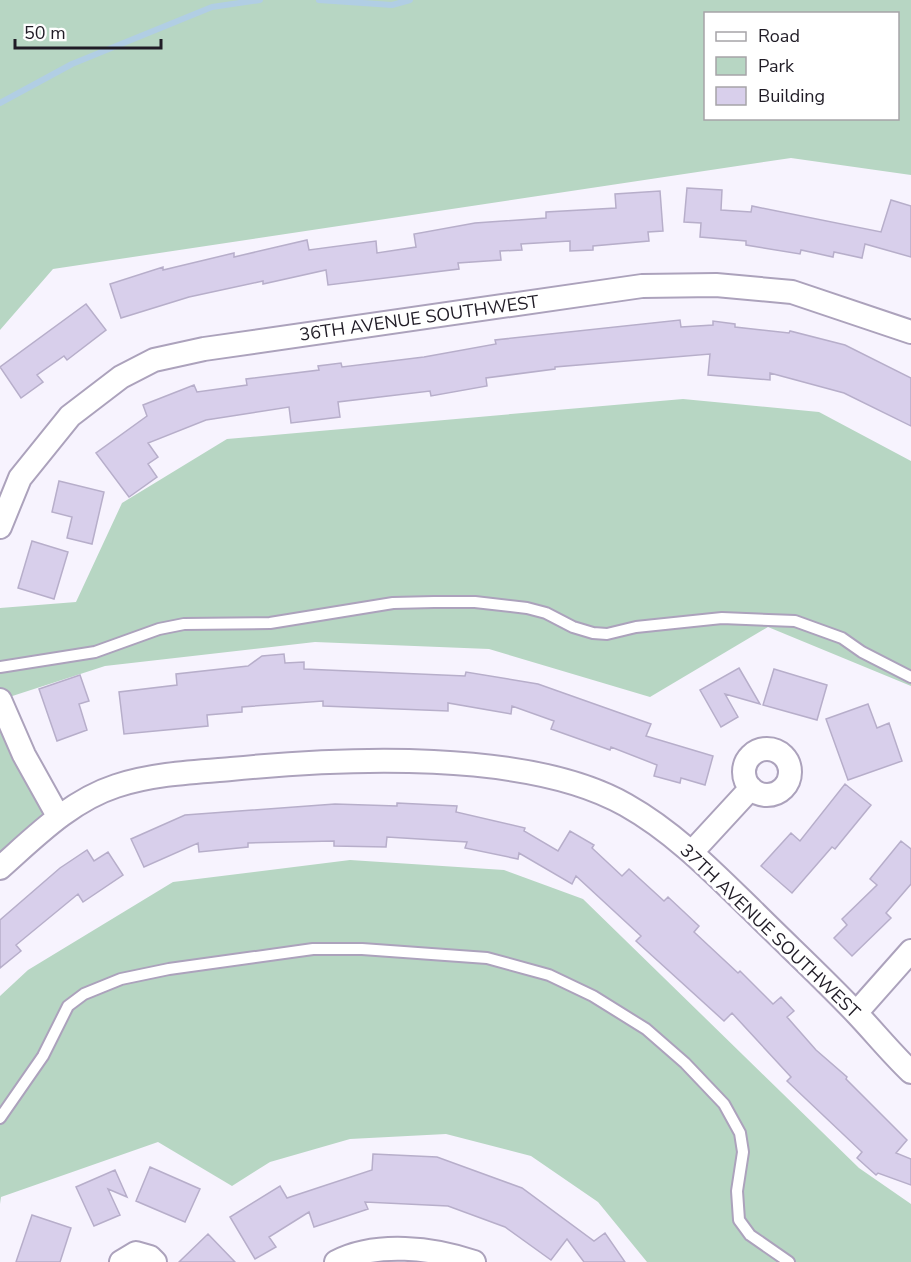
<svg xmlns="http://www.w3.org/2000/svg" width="911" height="1262" viewBox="0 0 911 1262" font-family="'Nunito Sans',sans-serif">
<rect width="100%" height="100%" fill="#f7f3fe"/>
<path fill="#b7d6c3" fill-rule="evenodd" d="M0,0H911V175L791,158L53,269L0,330ZM706,14H898V118H706Z
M683,399L819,412L911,461V686L768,627L650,697L489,649L315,642L105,666L0,700V608L76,602L122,503L227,439Z
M0,700L58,816L0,868Z
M350,860L504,870L583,899L859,1168L911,1204V1262H647L598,1202L531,1156L446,1134L350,1139L270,1162L232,1186L158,1142L1,1197L0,1204V996L28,970L173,882Z"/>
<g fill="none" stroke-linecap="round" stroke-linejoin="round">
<path stroke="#b1cee4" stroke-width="6" d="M319,0L392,5L410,0
M0,103L72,64L212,7L260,0"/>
</g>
<path fill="#d8cfeb" stroke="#b7aeca" stroke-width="1.5" d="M687,188L722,190L721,210L751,212L752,206L881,232L891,200L911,206V257L865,244L862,258L834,252L833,257L801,250L800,254L746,245V241L700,237L701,223L684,222Z
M660,191L663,231L648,232L649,241L593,246V250L570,251V241L521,244L522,250L500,251L501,260L458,263L459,269L328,285L326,270L263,284V281L189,297L121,318L110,284L163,267V270L234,253V257L307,240L309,250L376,241L377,253L416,247L414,234L475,223L546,218V212L616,208L615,194Z
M86,304L106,330L67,360L64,356L37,375L43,382L21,398L0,367Z
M680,320L681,327L713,325V321L735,324V327L789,333L790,331L845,345L911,378V426L844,393L770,373V380L708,375L710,354L555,367V369L486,378L487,386L431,396L430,391L338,402L340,417L291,423L289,407L206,420L148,443L158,457L148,464L157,477L129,497L96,453L147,416L143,405L194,385L197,392L247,385L246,379L319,370L318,366L341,363L342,367L424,357L496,344L495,340Z
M59,481L104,492L92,544L67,538L72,517L52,512Z
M32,541L68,552L54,599L18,588Z
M284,654L285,663L304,662V669L465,676L466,672L538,684L651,724L646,736L713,756L705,785L681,778L680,783L654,776L657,765L611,747L610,750L551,729L554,721L512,706L511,714L448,703V711L323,706V701L242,707V712L207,715L208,726L124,734L119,692L177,685L176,674L248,666L262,656Z
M739,668L760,704L725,694L738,717L721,727L700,690Z
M774,669L827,685L817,720L763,705Z
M80,675L89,701L79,704L87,730L57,741L39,689Z
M868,704L877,728L889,723L902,761L848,780L826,719Z
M845,784L871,805L835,849L832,847L792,893L761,866L791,833L800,841Z
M397,803L457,806L456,812L525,828L524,831L558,851L570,831L594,845L592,848L622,876L629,869L664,901L668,897L699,926L694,932L738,973L740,971L773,1004L781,997L794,1011L787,1017L816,1050L847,1077L846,1079L907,1140L896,1153L911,1159V1185L878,1173L876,1175L857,1158L862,1152L787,1081L791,1077L732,1013L724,1021L636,941L641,936L576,876L572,884L519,853L518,859L465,848L467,842L387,837L386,847L334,846V841L248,843V847L199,852L198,843L144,867L131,839L185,815L335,804L397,806Z
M901,841L911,849V884L886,913L891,918L852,956L834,938L847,925L842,919L877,885L870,879Z
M87,850L94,861L108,852L123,875L83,902L78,894L16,945L21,951L0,968V920L60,868Z
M373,1154L437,1157L522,1188L594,1241L605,1233L625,1262H584L567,1239L551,1260L505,1227L448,1206L365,1202L368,1209L314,1227L309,1212L269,1237L276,1247L255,1259L230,1217L280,1186L287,1198L372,1170Z
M150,1167L200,1189L185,1222L136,1201Z
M115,1170L127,1197L108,1189L120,1215L94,1226L76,1187Z
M32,1215L71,1228L60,1262H16Z
M208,1234L235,1262H179Z"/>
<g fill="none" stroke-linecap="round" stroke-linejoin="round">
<g stroke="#aca2bc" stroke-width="14">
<path id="service" d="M0,667L95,652L159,629L184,624L270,623L393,603L434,602H475L527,608L546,613L573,627L593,633L607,634L636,627L722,618L795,621L842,638L862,652L911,677
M0,1118L43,1056L68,1006L84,994L121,979L169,969L313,949H362L487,958L549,975L593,996L646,1029L685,1063L724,1104L740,1133L743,1152L737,1191L739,1220L750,1235L789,1262"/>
</g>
<g stroke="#aca2bc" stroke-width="26">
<path id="minor" d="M0,527L20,478L70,416L121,377L154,360L204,349L642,286L716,285L792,292L911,332
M0,700L24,755L58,816
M744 772a23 23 0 1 1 46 0a23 23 0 1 1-46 0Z
M692,852L751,788
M0,868C35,837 70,801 116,786C152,774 193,772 231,769C342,758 528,749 626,805C674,832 713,872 752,910C787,945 823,978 857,1014C875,1033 892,1054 911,1072
M856,1013L911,951
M121,1262L136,1253L150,1257L155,1262
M336,1262C376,1241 434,1248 474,1262"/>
</g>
<use href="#service" stroke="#fff" stroke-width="10"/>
<use href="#minor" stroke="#fff" stroke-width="22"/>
</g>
<g text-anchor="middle" stroke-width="6" stroke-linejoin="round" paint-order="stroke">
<g font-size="18" fill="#201c26" stroke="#fff">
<text transform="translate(419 318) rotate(-8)" y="6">36TH AVENUE SOUTHWEST</text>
<text transform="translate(770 931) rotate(44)" y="6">37TH AVENUE SOUTHWEST</text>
</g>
</g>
<rect x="704" y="12" width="195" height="108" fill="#ffffff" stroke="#a6a4a8" stroke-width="1.5"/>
<rect x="716" y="32" width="30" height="9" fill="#ffffff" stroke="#a6a4a8" stroke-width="1.5"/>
<text x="758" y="42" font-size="18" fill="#201c26">Road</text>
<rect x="716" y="57" width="30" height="18" fill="#b7d6c3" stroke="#a6a4a8" stroke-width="1.5"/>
<text x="758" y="72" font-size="18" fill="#201c26">Park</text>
<rect x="716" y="87" width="30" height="18" fill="#d8cfeb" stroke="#a6a4a8" stroke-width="1.5"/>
<text x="758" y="102" font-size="18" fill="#201c26">Building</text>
<path d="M15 39v9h146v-9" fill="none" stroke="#201c26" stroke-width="3"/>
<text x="24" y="39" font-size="18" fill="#201c26" stroke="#ffffff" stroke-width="4.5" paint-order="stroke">50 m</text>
</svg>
